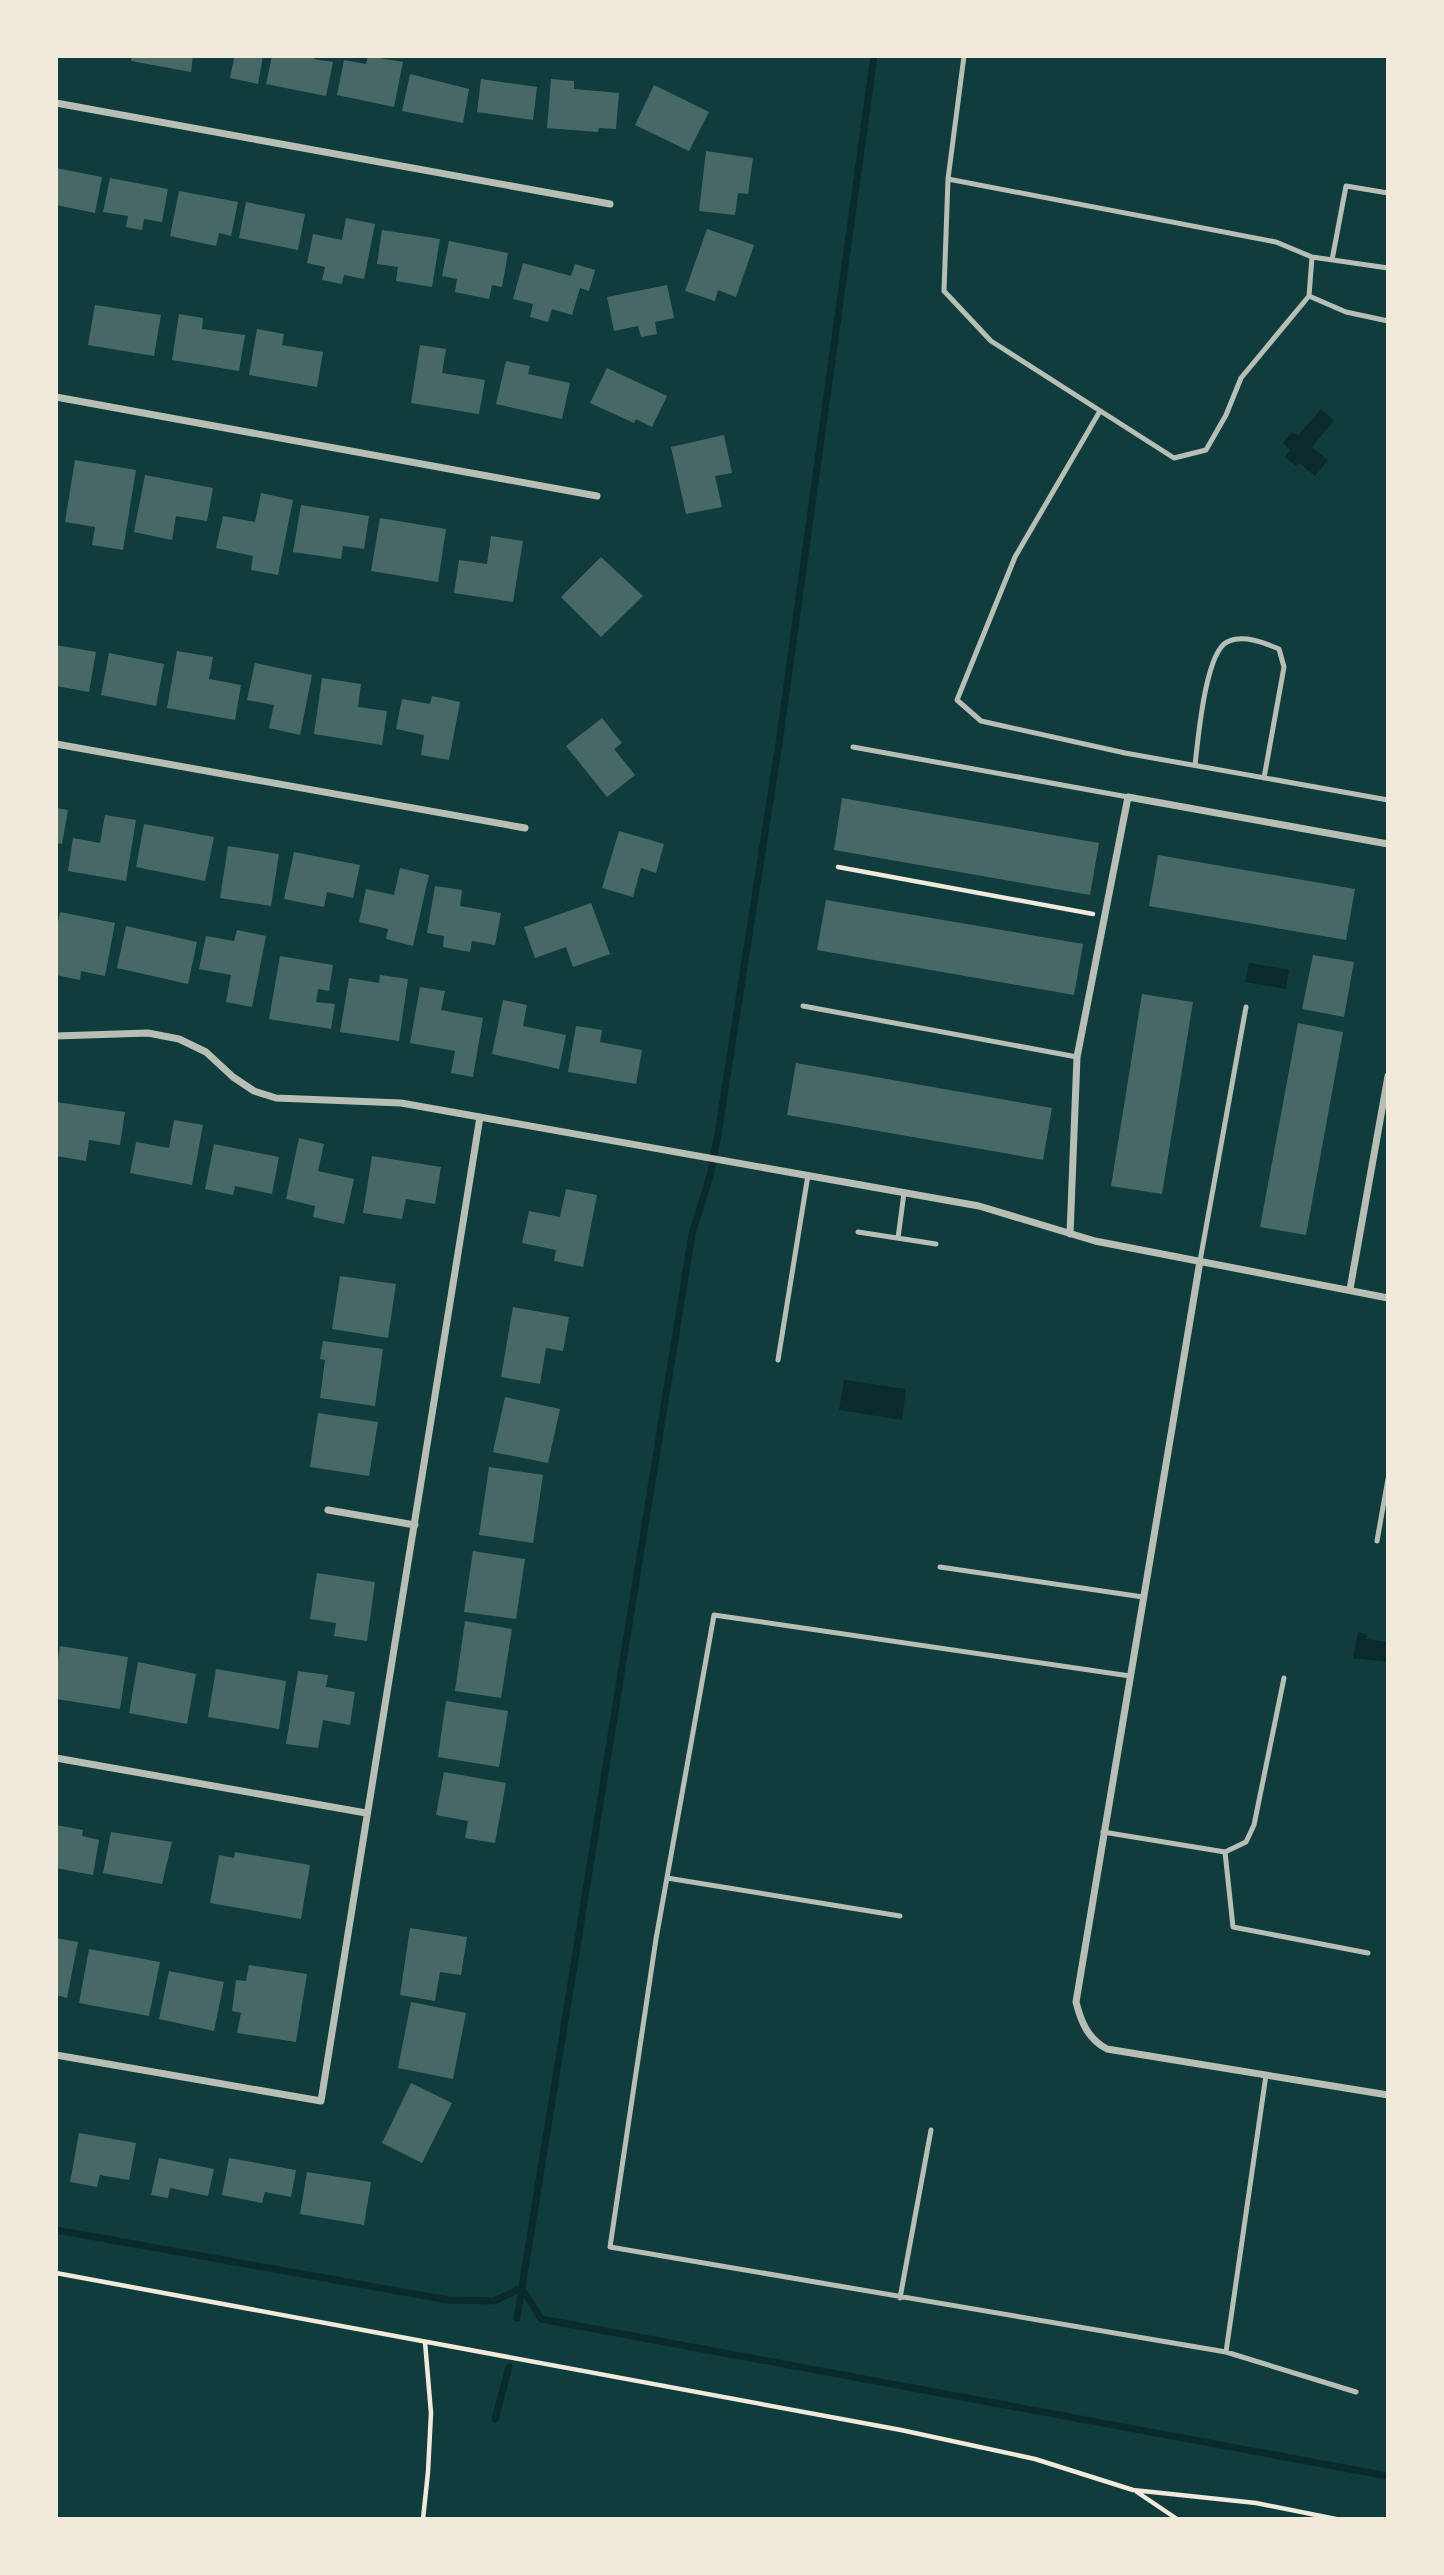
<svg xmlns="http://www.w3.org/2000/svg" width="1444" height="2575" viewBox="0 0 1444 2575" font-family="Arial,sans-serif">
<rect width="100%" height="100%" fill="#0f3d3e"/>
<path fill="#0a2a2b" d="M1321,409L1334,420L1312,447L1328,460L1315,476L1299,463L1296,466L1285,457L1290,450L1283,443L1292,432L1298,436Z
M1249,963L1289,970L1286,989L1245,982Z
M844,1380L906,1389L902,1420L839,1410Z
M1358,1632L1367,1634L1366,1639L1388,1642V1662L1353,1658Z"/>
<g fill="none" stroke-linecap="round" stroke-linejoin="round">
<path stroke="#0a2a2b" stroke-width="7" d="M56,2230L448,2300L494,2301L522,2288
M522,2288L541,2319L1388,2476
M517,2318L692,1234L710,1176L718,1134L779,743L874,56
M495,2419L509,2367"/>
</g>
<path fill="#486865" d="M132,56H193L191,72L131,61Z
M228,56H263L258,84L230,78L234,58Z
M272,56H315L314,59L333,62L326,96L266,84Z
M368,56L403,62L394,107L337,95L344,60L366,64Z
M410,74L469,89L463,123L402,111Z
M481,79L537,87L533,120L477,112Z
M551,79L574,81V89L619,93L616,129L599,128L598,132L547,128Z
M654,85L709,112L689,151L635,125Z
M706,151L753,158L748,194L738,193L735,215L699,211Z
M56,168L102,177L95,213L56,205Z
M110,178L168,189L162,222L144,219L142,230L126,227L128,216L103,212Z
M179,191L238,202L231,236L219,233L216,246L170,236Z
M246,202L305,214L298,250L239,238Z
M346,218L375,224L364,279L344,275L342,284L322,280L325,267L307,263L313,234L342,240Z
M707,229L754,245L736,297L718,290L715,301L685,291Z
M382,230L440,239L432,287L396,281L398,267L377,264Z
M449,241L508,253L502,287L492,285L489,299L455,292L457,279L442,276Z
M523,263L571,276L575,264L595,270L589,291L580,288L572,315L552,309L548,322L530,317L533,304L513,299Z
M667,285L674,318L655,322L657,334L641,337L638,326L614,331L607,297Z
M95,305L161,315L154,356L88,345Z
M179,314L203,318L202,329L245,335L239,371L172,360Z
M257,329L284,334L282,345L323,352L317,387L249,375Z
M420,345L446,349L442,373L485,380L479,414L411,403Z
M506,361L530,366L528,374L570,383L562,419L496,404Z
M607,368L667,396L652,427L636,419L634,423L590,403Z
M724,435L732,473L715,476L722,507L686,514L671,447Z
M75,460L136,470L123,550L92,545L95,527L65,522Z
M145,475L213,488L207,521L176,516L172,540L134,532Z
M261,493L293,500L278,575L251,570L253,556L216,548L223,516L255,522Z
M301,505L369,516L364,549L343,546L341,559L293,552Z
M380,518L446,529L438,582L371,571Z
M491,536L523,541L513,602L454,593L459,560L487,564Z
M601,557L643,596L601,637L561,597Z
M56,645L96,652L89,692L56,686Z
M177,651L213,657L209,679L241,685L235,720L167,708Z
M109,653L164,664L156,706L101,695Z
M255,663L312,675L300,735L269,728L274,705L247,700Z
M322,678L361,684L358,707L387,711L382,745L314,734Z
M432,696L460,702L449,760L421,755L424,735L396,729L402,699L430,704Z
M602,718L622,743L614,749L635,775L607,797L566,746Z
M842,798L1099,843L1090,895L834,850Z
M56,808L68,810L62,844L56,843Z
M105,815L136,820L126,881L68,871L73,838L100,843Z
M144,824L214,837L205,881L136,867Z
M619,831L664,844L656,873L641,868L633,897L602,888Z
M228,846L279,854L271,906L220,898Z
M294,852L360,865L353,898L327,892L324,907L284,899Z
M1158,855L1355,889L1346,940L1149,906Z
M400,868L429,875L413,946L386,939L388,929L359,922L366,889L394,895Z
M435,886L462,890L460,906L501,913L495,945L472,941L470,952L443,947L444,936L427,933Z
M826,900L1083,944L1074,995L817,950Z
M591,903L610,954L573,967L566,947L535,958L524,927Z
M60,912L115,923L105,976L81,971L80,980L56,975V932Z
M126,926L197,942L188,984L117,968Z
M237,930L266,936L252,1007L226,1002L231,975L199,969L206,936L234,941Z
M1313,955L1354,962L1344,1017L1302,1009Z
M280,956L333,965L329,991L318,989L316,1002L335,1004L331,1029L269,1019Z
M380,975L408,979L399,1041L340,1032L349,978L379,983Z
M420,987L445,991L441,1010L483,1018L473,1077L451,1073L455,1051L410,1043Z
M1142,994L1193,1002L1162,1194L1111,1186Z
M503,1000L527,1005L523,1026L566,1035L559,1069L492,1054Z
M1298,1023L1343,1032L1306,1235L1260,1227Z
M576,1026L602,1030L600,1042L642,1050L636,1084L568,1072Z
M796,1063L1052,1108L1043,1160L787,1115Z
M56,1102L125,1112L120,1145L89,1140L86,1161L56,1156Z
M174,1120L203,1125L192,1185L130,1173L136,1142L169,1148Z
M299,1138L324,1144L318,1171L354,1179L344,1224L313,1217L315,1206L286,1199Z
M214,1144L279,1157L272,1194L235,1186L233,1195L205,1189Z
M372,1156L441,1167L435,1204L406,1199L402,1219L363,1213Z
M566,1189L597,1195L583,1267L554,1261L556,1250L522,1243L529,1211L560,1217Z
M340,1276L396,1284L388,1338L332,1329Z
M513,1307L569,1317L563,1351L546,1348L540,1384L501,1377Z
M323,1341L383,1349L375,1406L320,1398L325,1360L320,1359Z
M505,1397L560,1409L548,1463L493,1452Z
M318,1413L378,1422L369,1476L310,1467Z
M489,1467L543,1475L533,1543L479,1535Z
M473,1551L525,1559L516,1619L464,1612Z
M317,1573L375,1582L367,1641L334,1636L336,1623L310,1619Z
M465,1621L512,1629L501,1698L455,1691Z
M60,1646L128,1657L120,1709L56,1699V1673Z
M138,1662L196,1674L187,1724L129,1713Z
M216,1669L286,1681L279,1729L208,1717Z
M298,1671L328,1675L326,1687L355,1692L350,1725L323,1720L318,1748L286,1744Z
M446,1701L508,1711L499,1767L438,1757Z
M444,1772L506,1783L495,1843L465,1838L468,1821L436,1815Z
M56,1825L83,1830L82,1836L99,1840L93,1875L56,1868Z
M111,1832L172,1842L162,1884L103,1873Z
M235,1852L310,1865L301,1919L210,1903L219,1855L234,1858Z
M410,1928L467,1937L461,1975L440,1972L435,2001L400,1995Z
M56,1938L78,1942L67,1998L56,1995Z
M89,1949L160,1962L149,2016L79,2003Z
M249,1965L307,1974L296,2042L237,2033L241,2013L232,2011L236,1980L246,1981Z
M169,1971L224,1982L214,2031L159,2019Z
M411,2002L466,2013L453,2079L398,2068Z
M411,2083L452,2103L422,2163L382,2143Z
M79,2133L136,2143L129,2180L100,2175L97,2187L70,2182Z
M159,2158L214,2169L208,2196L170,2188L168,2198L151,2195Z
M229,2158L296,2170L291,2197L265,2192L262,2203L222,2195Z
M307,2172L371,2182L364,2225L300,2214Z"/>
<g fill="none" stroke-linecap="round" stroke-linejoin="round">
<path stroke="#f1e9da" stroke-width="4.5" d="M838,867L1093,914
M56,2273L901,2430L1035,2459L1133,2490L1256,2503L1336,2519
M1137,2492L1177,2519
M423,2519L428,2472L431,2413L425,2342"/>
<path stroke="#b8beb3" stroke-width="5" d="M964,56L948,179L944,291L991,341L1174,458L1206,450L1226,415L1241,378L1309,296L1346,312L1388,321
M948,179L1276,242L1312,257L1309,296
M1312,257L1388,268
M1332,260L1346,186L1388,193
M1100,411L1015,557L957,700L981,721L1125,753L1388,800
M853,747L1128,797
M1195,765C1198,741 1205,653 1227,642C1243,634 1265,643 1279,649L1284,667L1264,778
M803,1006L1077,1057
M858,1232L936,1244
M898,1238L904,1193
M1200,1261L1246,1007
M778,1360L808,1175
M1377,1541L1388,1479
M940,1567L1143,1597
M1130,1676L714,1615L656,1939L610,2247L1226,2352L1266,2075
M1103,1832L1225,1852L1233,1927L1368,1953
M1225,1852L1246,1842L1254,1825L1284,1678
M667,1878L900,1916
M900,2298L931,2130
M1226,2352L1356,2392"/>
<path stroke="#b8beb3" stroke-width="7" d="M56,103L610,204
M56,397L597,496
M56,744L525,828
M56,1036L148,1033L179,1039L206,1052L233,1077L254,1091L276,1098L401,1103L979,1206L1095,1241L1388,1298
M1070,1234L1077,1057L1128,797L1388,844
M1200,1261L1076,2002C1081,2022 1088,2039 1107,2049L1388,2095
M1350,1289L1388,1076
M328,1510L415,1525
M56,1758L366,1813
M56,2055L321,2101L480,1117"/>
</g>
<rect width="1444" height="2575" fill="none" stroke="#f1e9da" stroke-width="116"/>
</svg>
